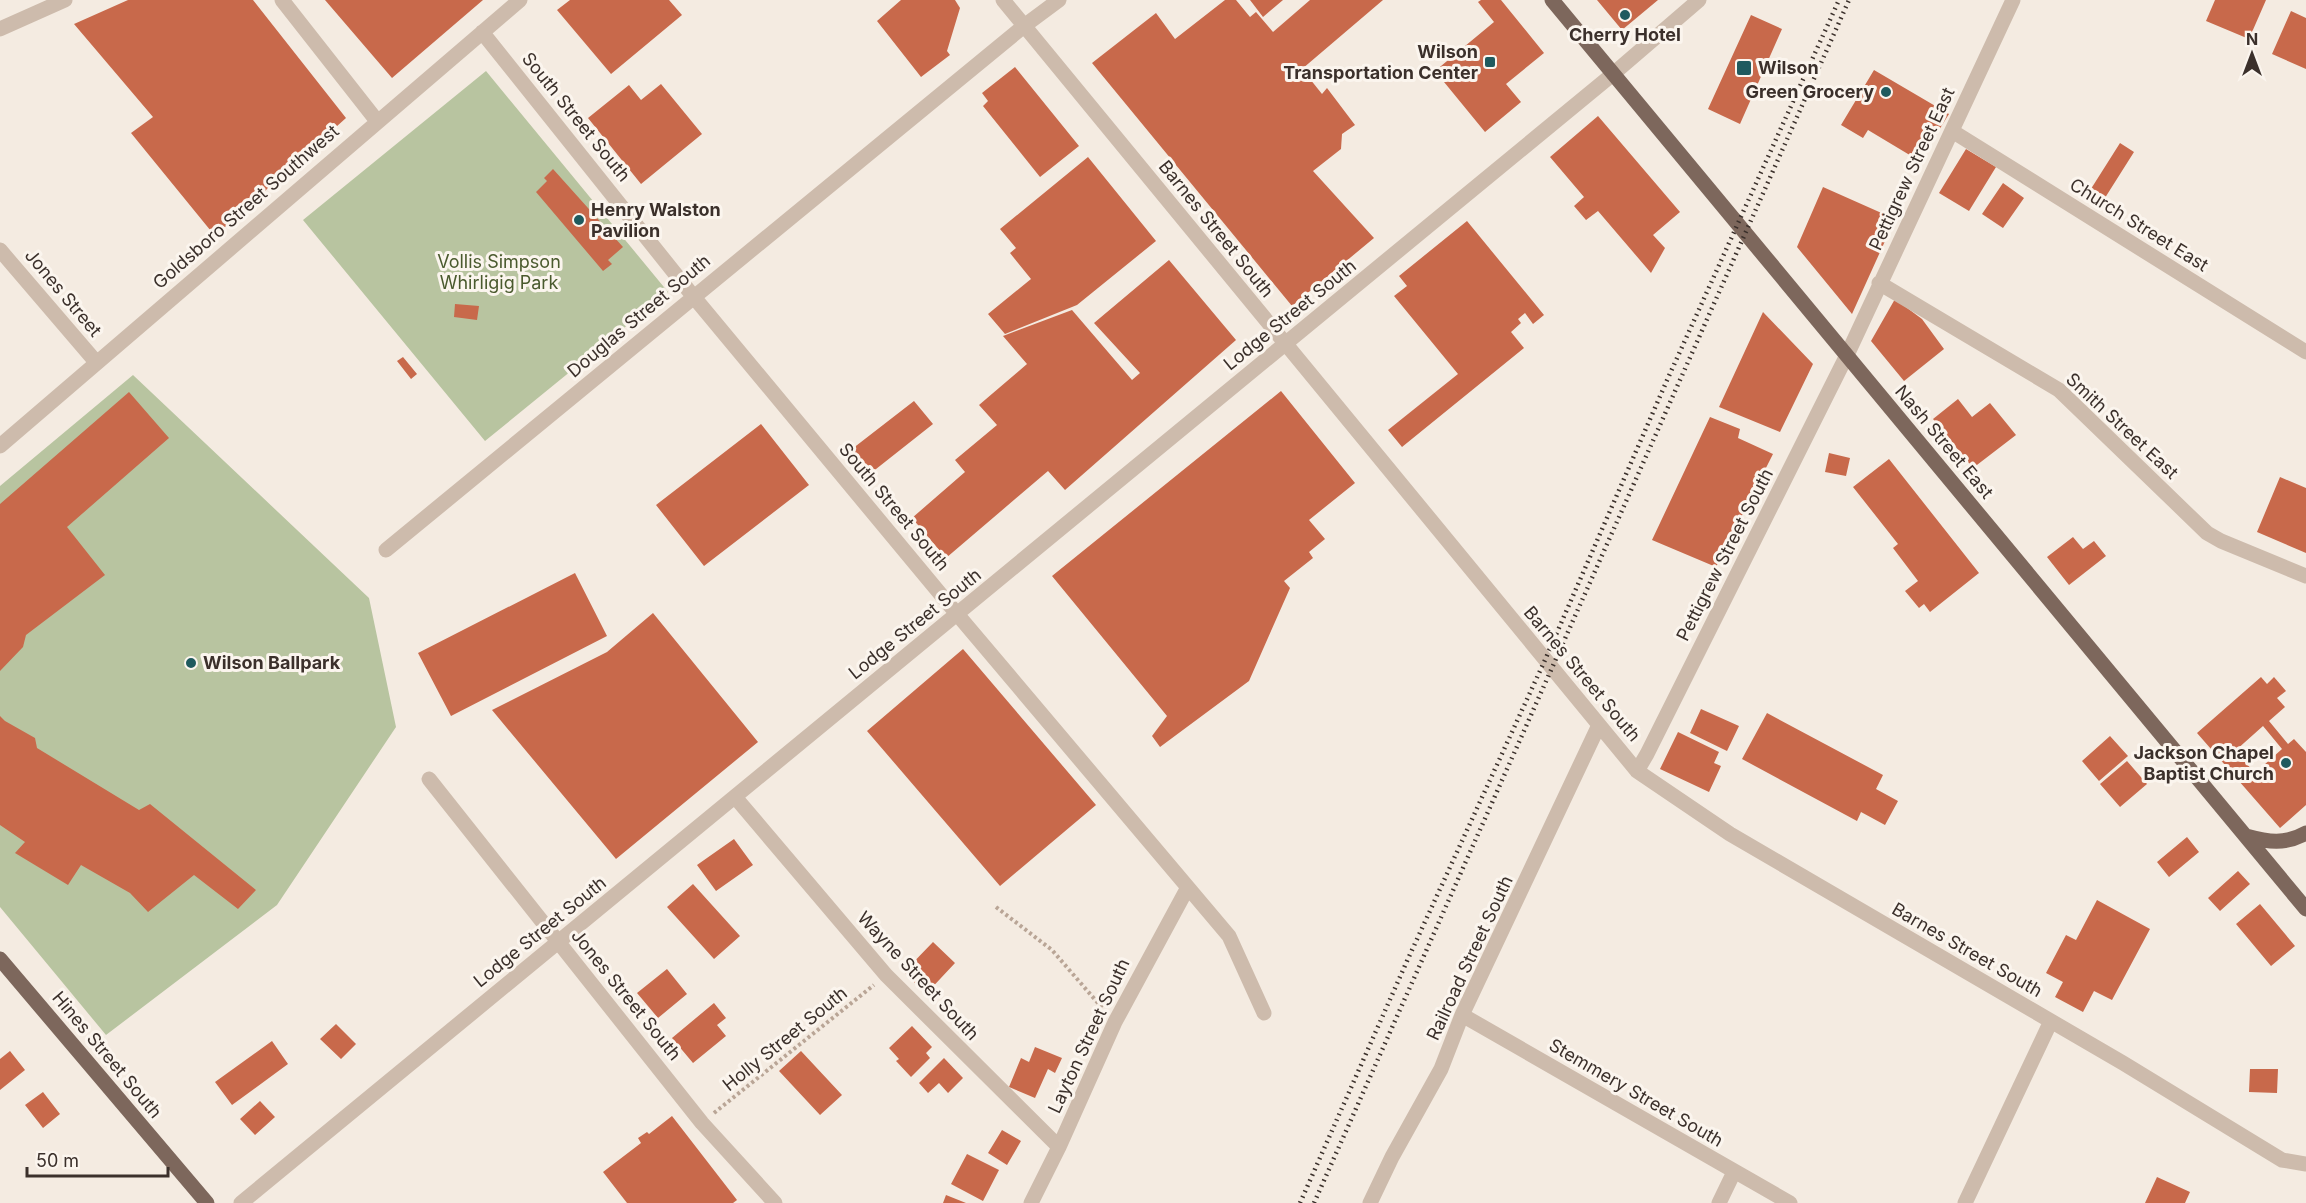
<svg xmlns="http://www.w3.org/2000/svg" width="2306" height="1203" viewBox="0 0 2306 1203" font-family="Inter,sans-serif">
<rect width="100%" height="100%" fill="#f4ebe1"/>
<path fill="#b8c4a0" d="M486,71L668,292L485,441L303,220Z
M133,375L369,598L396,727L277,905L106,1035L0,907V486Z"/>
<path fill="#c8694b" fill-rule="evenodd" d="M128,0H253L346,118L215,236L131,133L153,117L74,24Z
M325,0H483L392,78Z
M570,0H669L682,15L611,74L557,10Z
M901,0H955L960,8L947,51L950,55L921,77L877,21Z
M1225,0H1236L1250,17L1256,12L1273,32L1310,0H1383L1302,69L1322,94L1327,88L1355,125L1342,134L1341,149L1313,171L1374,238L1292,306L1092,63L1156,13L1175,39Z
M1250,0H1283L1263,17Z
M1481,0H1501L1544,53L1506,84L1521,102L1485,132L1435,71L1494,22L1478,2Z
M1597,0H1658L1622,30Z
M2215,0H2266L2249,39L2206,21Z
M2291,11L2306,18V69L2272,54Z
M1751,15L1782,29L1740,124L1708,109Z
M1015,67L1079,146L1040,177L983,106L988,101L982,93Z
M1874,70L1949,114L1924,154L1913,157L1868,130L1863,138L1841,125Z
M661,84L702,134L641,184L588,118L629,85L641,100Z
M1598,116L1680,212L1653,235L1665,248L1651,273L1598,211L1586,220L1574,206L1584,197L1550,157Z
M2120,143L2134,152L2103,201L2089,192Z
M1966,149L1996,167L1969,211L1939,193Z
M1088,157L1156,241L1077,305L1005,334L988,314L1031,279L1010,253L1016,248L1000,229Z
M553,169L623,247L608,260L612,264L603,271L536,192L547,181L544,178Z
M2003,183L2024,198L2003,228L1982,214Z
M1823,187L1895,219L1852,314L1797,247Z
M1467,221L1544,315L1533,324L1525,313L1518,319L1521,323L1511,332L1524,348L1402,447L1388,430L1458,374L1394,296L1407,286L1399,276Z
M1169,260L1236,340L1065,490L1048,471L946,558L912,518L965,472L955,460L997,425L979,405L1027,364L1003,336L1072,310L1132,380L1140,373L1094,323Z
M1895,299L1922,319L1944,349L1904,381L1871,341Z
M455,304L479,306L477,320L454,317Z
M1763,312L1813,364L1780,432L1719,407Z
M403,357L417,374L411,379L397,361Z
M1281,391L1355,483L1309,520L1325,539L1309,552L1313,558L1284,581L1290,588L1249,681L1160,747L1152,736L1167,716L1052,576Z
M129,392L169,438L67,527L105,575L26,635L23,647L0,671V504Z
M1958,399L1972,417L1990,403L2016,435L1973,468L1933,419Z
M914,401L933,424L871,473L852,449Z
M1710,417L1740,429L1738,438L1773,454L1716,567L1652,540Z
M761,424L809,485L704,566L656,505Z
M1829,453L1850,458L1846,476L1825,472Z
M1889,459L1979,573L1930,612L1924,604L1919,608L1905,591L1918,581L1893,548L1898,544L1853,487Z
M2280,477L2306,488V553L2257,532Z
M2073,537L2083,549L2094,541L2106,556L2069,585L2047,557Z
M575,573L607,636L451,716L418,653Z
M653,613L758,742L616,859L492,710L607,652Z
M963,649L1096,805L1000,886L867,731Z
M2261,677L2267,684L2274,677L2286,691L2277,698L2285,707L2269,721L2288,744L2294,739L2306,752V805L2280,828L2197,733ZM2263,726L2282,749L2255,773L2235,751Z
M1701,709L1739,726L1727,751L1690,733Z
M1767,713L1883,775L1876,789L1898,801L1885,825L1861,812L1857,821L1742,759Z
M0,716L5,721L35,738L37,748L139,810L150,804L256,890L238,909L194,875L148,912L130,893L81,865L68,885L15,853L25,842L0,825Z
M1678,732L1719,752L1714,763L1721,766L1709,792L1660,769Z
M2110,736L2128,756L2099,781L2082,761Z
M2127,761L2147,784L2120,807L2100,784Z
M2187,837L2199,852L2169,877L2157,862Z
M734,839L753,865L716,891L697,865Z
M2238,871L2250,884L2220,911L2208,898Z
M693,884L740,936L714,959L667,907Z
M2097,900L2150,929L2112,1000L2094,991L2083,1012L2055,997L2063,982L2046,973L2066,935L2076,940Z
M2260,904L2295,946L2271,966L2236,924Z
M933,942L955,963L926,994L904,972Z
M667,969L687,994L658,1018L637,993Z
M714,1003L726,1018L717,1025L726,1036L693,1063L672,1038Z
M336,1024L356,1044L341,1059L320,1039Z
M912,1026L932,1047L926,1053L930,1058L911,1077L896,1061L899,1059L889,1048Z
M272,1041L288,1064L232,1105L215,1082Z
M1035,1047L1062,1058L1055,1073L1048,1069L1035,1098L1009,1087L1021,1058L1029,1062Z
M10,1051L25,1070L0,1090V1059Z
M801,1051L842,1095L820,1115L779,1071Z
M944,1058L963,1078L948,1093L939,1083L928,1093L919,1083Z
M2250,1069H2278L2277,1093L2249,1092Z
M43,1092L60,1114L43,1128L25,1105Z
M260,1101L275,1117L255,1135L240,1119Z
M672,1116L737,1200L733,1203H627L603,1172L641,1143L638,1138L647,1132L649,1134Z
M1002,1130L1021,1141L1007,1165L988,1153Z
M967,1154L999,1170L983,1201L951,1184Z
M2157,1177L2190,1192L2185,1203H2145Z
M946,1195L966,1203H943Z"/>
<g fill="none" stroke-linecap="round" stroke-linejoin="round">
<path stroke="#b9a596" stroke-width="4" stroke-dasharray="3 3" stroke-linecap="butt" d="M996,907L1052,950L1104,1010
M714,1113L874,985"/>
<path stroke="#cdbbac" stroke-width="15" d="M282,0L377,121
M1003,0L1637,771L1730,834L2123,1063L2282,1160L2306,1164
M0,29L65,0
M482,32L693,296L957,614L1229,936L1264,1013
M1952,131L2306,352
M0,250L96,362
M1879,283L2059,390L2207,533L2221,541L2306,576
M0,446L520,0
M386,550L1024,26L1059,0
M1637,771L1647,754L1847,355L2013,0
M429,779L702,1123L775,1203
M735,797L886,975L1059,1147
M1462,1015L1790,1203
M241,1203L1613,74L1699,0
M1031,1203L1059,1147L1115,1022L1187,889
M1370,1203L1392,1157L1441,1069L1462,1015L1599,725
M1719,1203L1734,1172
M1965,1203L2051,1021"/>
<path stroke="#7d675c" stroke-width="15" d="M1552,0L2306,909
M2246,836C2268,842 2285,845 2306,833
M0,959L207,1203"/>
<path stroke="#3b302b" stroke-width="4.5" stroke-dasharray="1.5 4.5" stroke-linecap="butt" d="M1300,1203L1407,961L1545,660L1668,378L1839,0
M1314,1203L1849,0"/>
</g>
<g fill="#1f5a5e" stroke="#fbf5ee" stroke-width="2">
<circle cx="1625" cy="15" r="6"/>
<rect x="1484" y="56" width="12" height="12" rx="3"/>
<rect x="1736" y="60" width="16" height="16" rx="3"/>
<circle cx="1886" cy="92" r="6"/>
<circle cx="579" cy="220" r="6"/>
<circle cx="191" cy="663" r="6"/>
<circle cx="2286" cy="763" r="6"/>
</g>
<g text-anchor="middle" stroke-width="6" stroke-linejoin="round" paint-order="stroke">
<g font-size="18" font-weight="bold" fill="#3b302b" stroke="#fbf5ee" text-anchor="end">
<text x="1625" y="41" text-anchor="middle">Cherry Hotel</text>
<text x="1478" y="58">Wilson<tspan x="1478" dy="21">Transportation Center</tspan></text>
<text x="1758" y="74" text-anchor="start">Wilson</text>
<text x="1874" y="98">Green Grocery</text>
<text x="591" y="216" text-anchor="start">Henry Walston<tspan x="591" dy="21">Pavilion</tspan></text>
<text x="203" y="669" text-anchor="start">Wilson Ballpark</text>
<text x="2274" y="759">Jackson Chapel<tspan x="2274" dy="21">Baptist Church</tspan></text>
</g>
<g font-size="18" fill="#3b302b" stroke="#fbf5ee">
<text transform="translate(576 117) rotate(51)" y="6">South Street South</text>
<text transform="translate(1912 169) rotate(-65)" y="6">Pettigrew Street East</text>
<text transform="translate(246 207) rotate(-41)" y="6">Goldsboro Street Southwest</text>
<text transform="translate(2139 225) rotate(32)" y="6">Church Street East</text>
<text transform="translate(1216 229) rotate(51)" y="6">Barnes Street South</text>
<text transform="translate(63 293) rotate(50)" y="6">Jones Street</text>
<text transform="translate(1290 315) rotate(-39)" y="6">Lodge Street South</text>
<text transform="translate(639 316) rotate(-40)" y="6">Douglas Street South</text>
<text transform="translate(2122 426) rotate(43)" y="6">Smith Street East</text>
<text transform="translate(1944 442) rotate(50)" y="6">Nash Street East</text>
<text transform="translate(894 507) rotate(50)" y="6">South Street South</text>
<text transform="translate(1725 555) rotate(-63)" y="6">Pettigrew Street South</text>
<text transform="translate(915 624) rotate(-39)" y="6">Lodge Street South</text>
<text transform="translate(1582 674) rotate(50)" y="6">Barnes Street South</text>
<text transform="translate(540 932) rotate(-39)" y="6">Lodge Street South</text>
<text transform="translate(1967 950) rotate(30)" y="6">Barnes Street South</text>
<text transform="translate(1470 958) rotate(-65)" y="6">Railroad Street South</text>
<text transform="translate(918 976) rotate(47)" y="6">Wayne Street South</text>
<text transform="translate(626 995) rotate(51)" y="6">Jones Street South</text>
<text transform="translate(1089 1036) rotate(-65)" y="6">Layton Street South</text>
<text transform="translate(785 1039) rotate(-39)" y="6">Holly Street South</text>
<text transform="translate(107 1055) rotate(50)" y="6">Hines Street South</text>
<text transform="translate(1636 1093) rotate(30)" y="6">Stemmery Street South</text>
</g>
<g font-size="18" fill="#4a5a2e" stroke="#fbf5ee">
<text x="499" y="268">Vollis Simpson<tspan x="499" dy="21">Whirligig Park</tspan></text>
</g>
</g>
<g transform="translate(2252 54)" stroke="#fbf5ee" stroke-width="4.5" paint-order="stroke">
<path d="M0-4.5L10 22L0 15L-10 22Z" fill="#3b302b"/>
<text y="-9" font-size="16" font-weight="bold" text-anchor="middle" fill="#3b302b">N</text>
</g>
<path d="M27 1167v9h141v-9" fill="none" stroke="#3b302b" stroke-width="3"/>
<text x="36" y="1167" font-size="18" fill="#3b302b" stroke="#fbf5ee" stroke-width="4.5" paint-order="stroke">50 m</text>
</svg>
